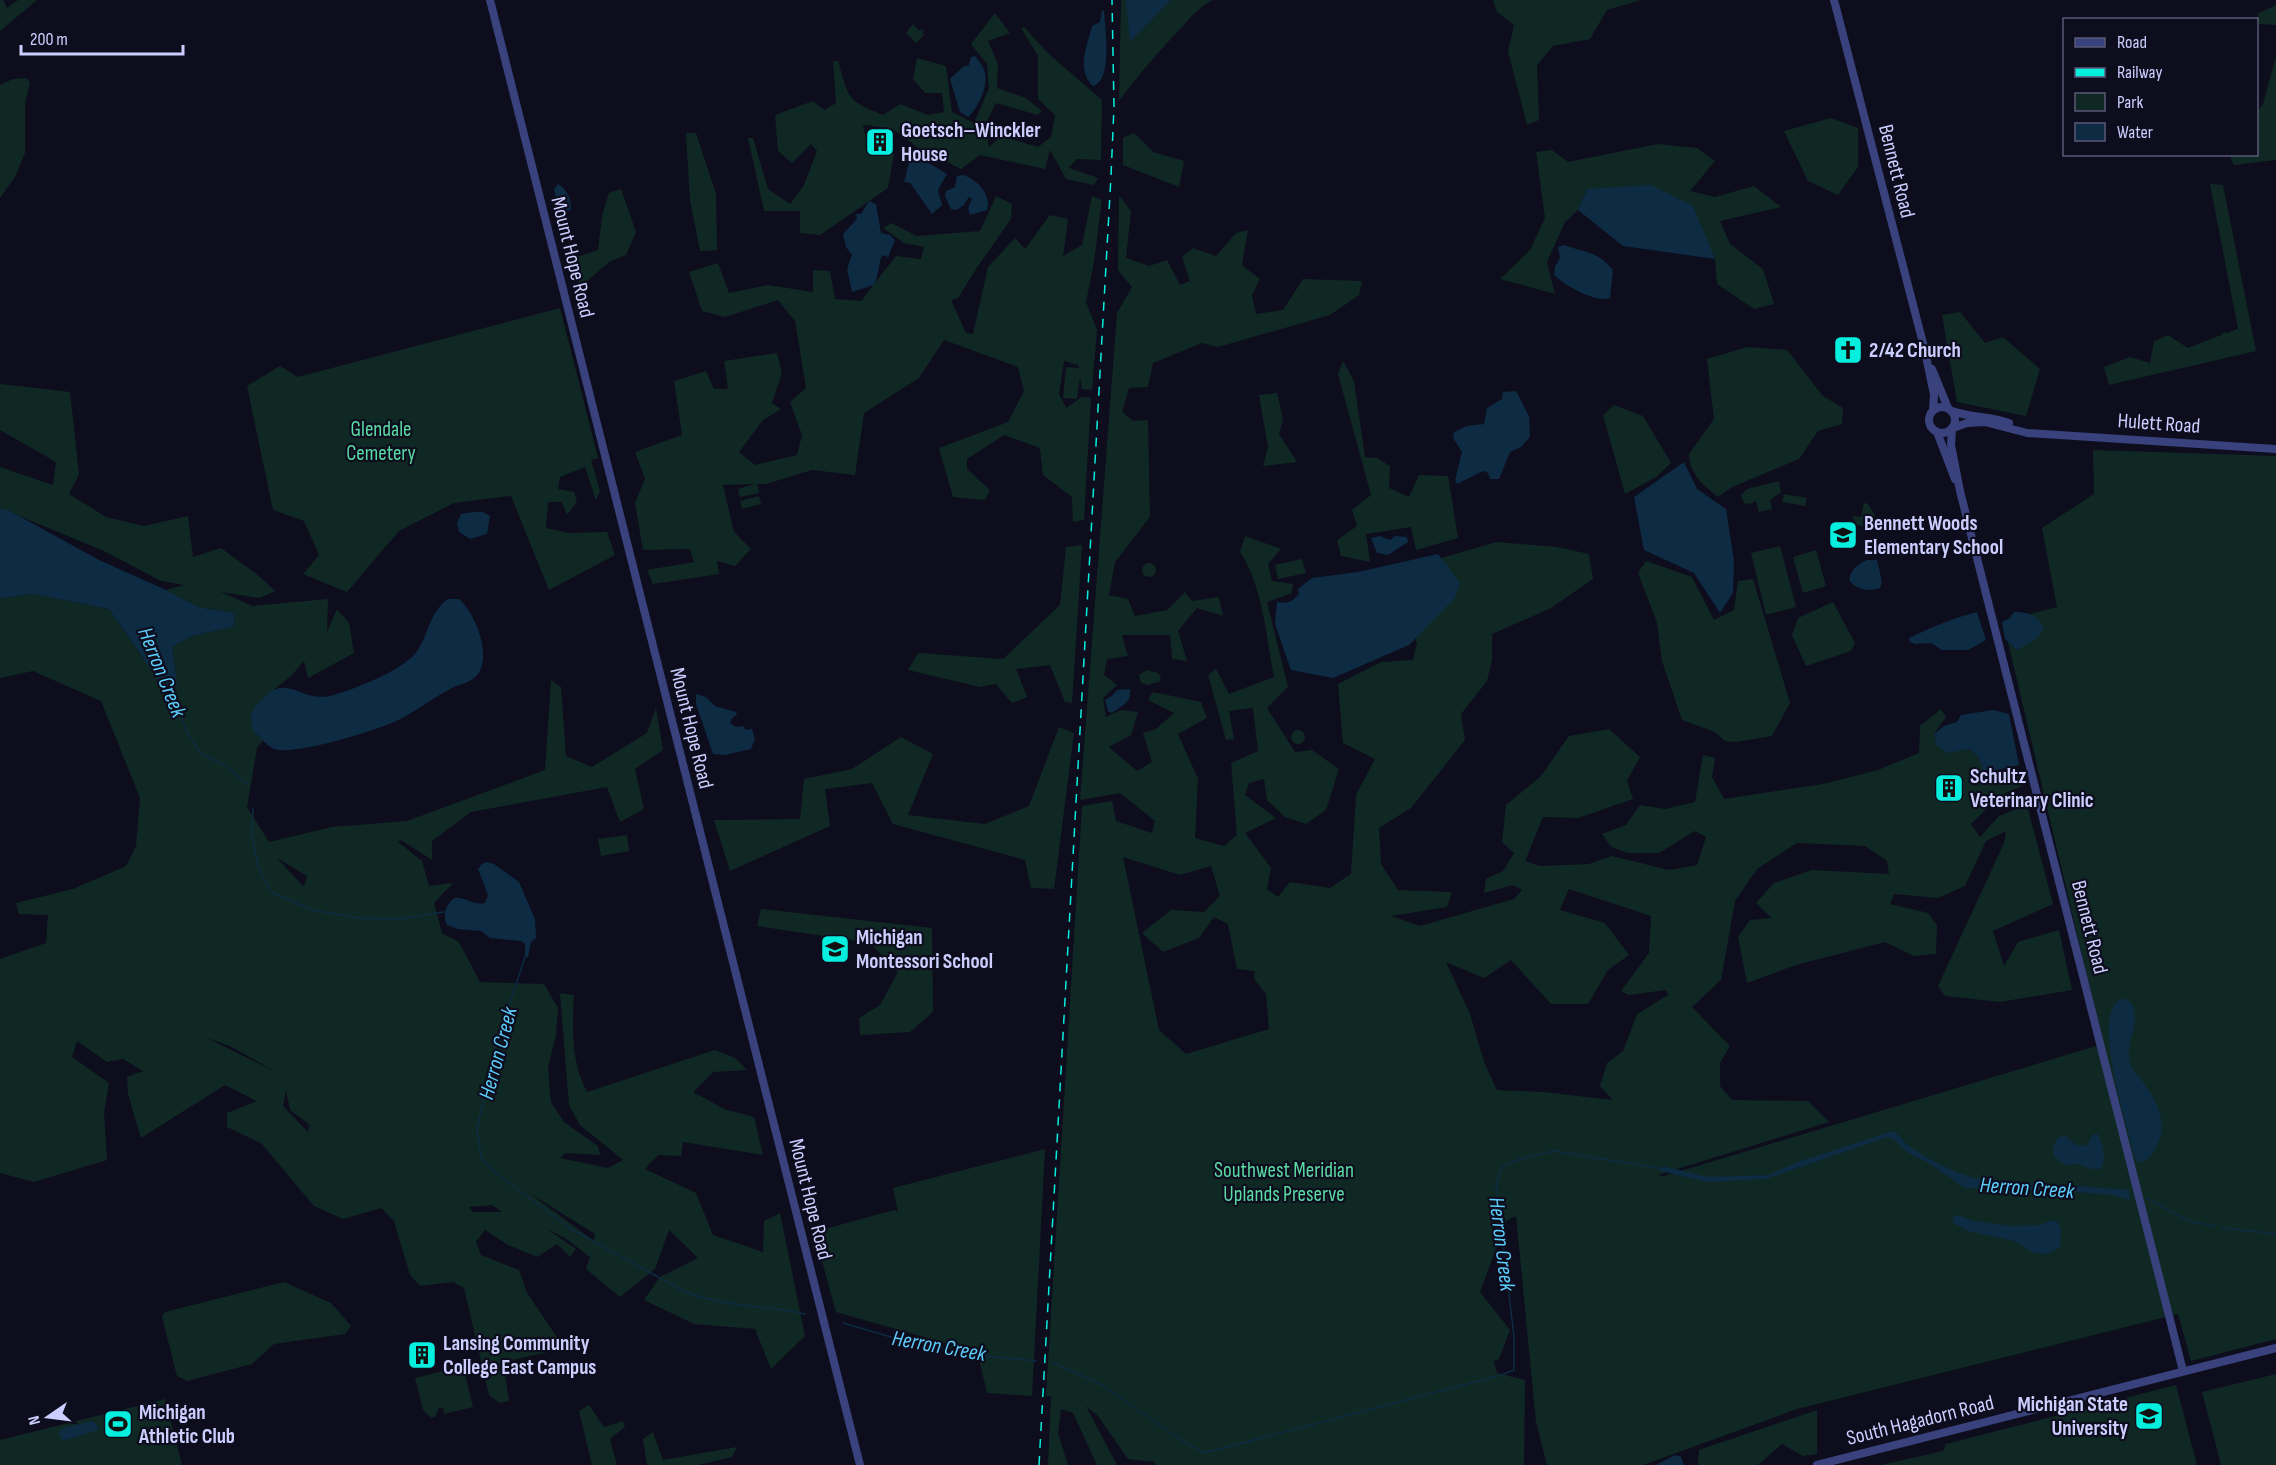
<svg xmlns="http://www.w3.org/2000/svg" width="2276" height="1465" viewBox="0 0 2276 1465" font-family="'Sofia Sans Condensed',sans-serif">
<rect width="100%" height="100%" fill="#0d0d1e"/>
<path fill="#102823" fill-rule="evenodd" d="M0,0H3L7,8L18,0H37L0,31Z
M1121,0H1213C1201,5 1190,18 1181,28C1159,51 1138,75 1119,101Z
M1493,0H1641L1607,10L1590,39L1553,46L1537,65L1539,120L1527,125L1508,51L1514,25L1497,12Z
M2276,5V25L2259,24L2257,14Z
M995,13L1010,33L988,41L998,64L997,88L1026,98L1042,111L1038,115L996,103L985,125L989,147L1001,136L1038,147L1051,137L1055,115L1038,99V56L1021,28L1024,27L1049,54L1102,100L1101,160L1077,159L1069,168L1098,178L1094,185L1066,179L1050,150L1045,169L980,155L961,169L917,147L891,128L863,125L869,154H894L888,188L820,235L800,233V211H764L748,138H753L768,189L790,204L804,185L817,151L811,144L792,163L778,151L775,115L813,101L824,110L836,103L833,61H838C849,98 846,100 883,115L900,104L928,115L944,112L942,93H925L913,79L917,58L946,66L952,112L974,123L989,88L987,64L971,44Z
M913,24L920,31L922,29L924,31L922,32L924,35L916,43L906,33Z
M2276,56V160L2234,165L2229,155L2256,154L2257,112L2263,104Z
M13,79L26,78L30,82L25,104V153L15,177L0,198V85Z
M1831,118L1858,128V167L1838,195L1808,181L1784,131Z
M686,133H696L716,194L717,250L700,251L690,200Z
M1134,133L1153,152L1184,161L1179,187L1123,165V138Z
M1658,144L1697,148L1715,161L1690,191L1715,197L1754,186L1781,207L1720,221L1730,244L1763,269L1774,304L1754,309L1717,284L1715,259L1587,189L1578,210L1565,222L1547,262L1555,294L1500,279L1530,250L1545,218L1536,152L1552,150L1568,162Z
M2210,184L2223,185L2256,351L2109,385L2104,367L2130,357L2150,363L2154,341L2168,335L2188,348L2221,335L2224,332L2227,333L2238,329Z
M621,189L636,232L626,255L609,262L580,287L571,259L598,250L602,216L609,193Z
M1119,195L1131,211L1126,258L1149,266L1167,260L1180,285L1190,281L1182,257L1193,248L1216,256L1236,233L1248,230L1242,265L1260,279L1252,295L1256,314L1283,310L1303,279L1362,281L1359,295L1330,315L1218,347L1202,343L1153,363L1148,387L1129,388L1122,412L1133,421L1148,420L1150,517L1115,562L1109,595L1128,599L1135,616L1167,610L1185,592L1192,601L1219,597L1223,616L1197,608L1178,631L1187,661L1172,659L1170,635H1122L1128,656L1107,659L1104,675L1117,685L1103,698L1106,717L1121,710L1138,712L1131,735L1109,747L1137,771L1152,762L1143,733L1156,729L1174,713L1148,700L1153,692L1201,702L1207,718L1178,734L1198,779L1195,838L1224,846L1237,835L1231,763L1258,751L1253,708L1229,711L1234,739L1226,740L1208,675L1216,669L1229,694L1274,677C1266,636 1263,587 1240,552L1245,536L1281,549L1268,564L1272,581L1293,584L1292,593L1267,602L1288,687L1267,708L1295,752L1312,750L1339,769L1326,810L1306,824L1285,817L1267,800L1264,779L1249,783L1245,795L1276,818L1245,833L1271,868L1267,889L1278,897L1290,882L1330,888L1351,874L1356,795L1375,759L1343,743L1338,684L1381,662L1413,660L1417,643L1407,613L1435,560L1496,542L1557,547L1589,554L1593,579L1551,608L1492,634V660L1487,681L1461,714L1465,740L1411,808L1379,828L1381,864L1398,890L1452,892L1447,907L1391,916L1420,926L1514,899L1522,890L1513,885L1484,893L1486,879L1503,871L1514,853L1502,842L1506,805L1541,776L1569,736L1609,729L1640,757L1627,781L1633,799L1578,818L1543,817L1525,861L1540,866L1589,864L1612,856L1669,870L1697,865L1706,837L1695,831L1659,853H1628L1611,847L1602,834L1626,825L1640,805L1665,809L1695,802L1703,755L1715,758L1712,777L1724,799L1823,784L1878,770L1919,753L1920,726L1941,709L1946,717L1934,734L1936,745C1960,748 1979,744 1984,773L2019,776L2022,786L2001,795L1971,824L1980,837L1999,816L2027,805L2053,904L1993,931L2004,966L2018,942L2059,930L2072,990L2000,1002L1945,996L1938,986L2004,843L2006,831L1986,841L1965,886L1938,898L1894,894L1890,904L1928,913L1937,925L1936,954L1914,956L1885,942L1796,965L1747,983L1738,937L1750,920L1772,918L1756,903L1774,883L1812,870L1889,874L1887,861L1865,846L1797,843L1757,869L1735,901L1721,980L1692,1007L1730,1046L1720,1063V1086L1732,1100L1808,1101L1829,1122L1658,1175L1664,1176L2103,1044L2003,621L2057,607L2042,528L2094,494L2093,450L2276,456V1339L2191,1361L2178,1314L1797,1409L1643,1465H1547L1536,1422L1516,1216L1506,1221L1480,1292L1510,1330L1499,1359L1494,1361L1497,1373L1525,1380L1524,1465H1155V1462L1128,1459L1098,1416L1086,1406L1117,1465H1097L1073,1413L1061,1409L1058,1433L1068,1465H1048L1051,1396H1046L1082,806L1112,801L1116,821L1152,833L1155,821L1120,793L1080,800L1117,313L1132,287L1118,270ZM1123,857L1180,875L1211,866L1220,896L1204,912L1171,910L1142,933L1163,952L1199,938L1214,917L1228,924L1237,969L1255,971L1254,979L1266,994L1269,1029L1186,1054L1159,1030ZM1569,889L1651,916L1649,953L1621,991L1629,995L1666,990L1668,995L1637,1014L1623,1051L1607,1063L1600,1086L1613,1100L1543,1092L1497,1090L1484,1062L1470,1014L1446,962L1484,978L1511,960L1551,1004H1588L1608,970L1629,955L1605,923L1560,910Z
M996,196L1012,204L1011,219L976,269L958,298L951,300L966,333L973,334L988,267L1015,238L1025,249L1050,215L1068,219L1063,256L1082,245L1092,196L1102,200L1094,262L1086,302L1097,330L1092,390L1082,389L1080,377L1077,399L1063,398L1066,367L1079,368L1078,365L1064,361L1059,394L1066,408L1082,397L1091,398L1084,520L1073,522L1072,497L1043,475L1040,448L1004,435L967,459V469L990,490L985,500L953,497L939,448L1008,422L1024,391L1018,367L944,340L919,378L864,413L855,475L812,470L766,484H757L759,493L740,497L738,489L755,484L723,485L734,532L751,549L735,566L717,561L719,574L653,584L647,570L694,562L690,549L643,550L635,503L645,479L635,452L682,435L674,381L706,371L714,389H728L724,361L777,353L782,373L772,403L781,409L763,420L739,452L755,465L797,455L802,435L790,402L806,388L795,321L778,300L725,317L702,311L689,272L718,263L729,293L768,285L813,292V270L830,271L835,299L861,301L896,256L921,259L924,247L904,243L883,228L891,223L917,236L980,231Z
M560,308L598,458L591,460L600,491L596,500L585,467L560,477L558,489L574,492L577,502L567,515L562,502H548L546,528L568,533L607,532L615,555L549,590L511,496L454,503L399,531L347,592L303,574L319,555L304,521L273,510L247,386L280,366L298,377Z
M1960,312L1985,343L2003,337L2040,369L2026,416L1957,402L1942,315Z
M1747,347L1787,350L1823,396L1843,408L1842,424L1818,431L1799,459L1732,487L1718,497C1705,487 1688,472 1689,454L1714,419L1707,359Z
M1343,361L1354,381L1365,457L1377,458L1390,466L1389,488L1409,497L1419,475L1448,476L1458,538L1416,550L1411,527L1366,534L1370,562L1341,556L1337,540L1357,526L1352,510L1371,495L1338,374Z
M0,384L70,392L79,474L69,494L106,517L144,526L188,516L193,557L221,548L259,576L275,591L260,598L221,592L252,606L328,599L327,632L337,609L349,623L354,653L308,678L304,661L291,676L261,700L253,731L263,740L257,748L247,807L269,842L332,827L407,821L545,770L551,680L561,687L566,756L592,767L647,733L656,708L663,750L635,769L644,809L620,822L607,787L471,812L432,841V860L401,840L398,842L422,861L429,886L453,883L434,903L442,933L459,942L480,982L544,984L558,1008L556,1035L548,1067L551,1102L564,1122L598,1146L600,1155L565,1153L560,1158L608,1168L623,1160L580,1125L569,1105L560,993L574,995C572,1029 571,1061 587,1092L715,1050L735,1058L747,1070L713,1072L693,1092L724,1109L754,1117L763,1155L683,1142L681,1156L658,1155L645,1169L696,1193L713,1235L763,1252L764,1221L780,1213L805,1336L771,1369L755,1329L694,1324L644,1300L660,1277L698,1258L669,1230L655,1269L620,1297L586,1269L590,1257L565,1238L547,1229L576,1249L570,1257L557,1244L537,1257L508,1245L485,1230L476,1242L481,1255L519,1270L527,1293L561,1343L552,1351L503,1362L509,1401L500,1403L489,1395L464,1288L453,1282L420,1286L410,1275L394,1221L381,1208L343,1219L314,1206L262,1144L227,1127V1113L257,1101L225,1085L141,1138L128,1094L127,1077L143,1071L123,1059L107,1062L77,1041L72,1057L109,1083L104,1112L107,1160L34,1182L0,1173V959L46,943L48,915L19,914L16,903L73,889L126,866L136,846L140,798L101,701L33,671L0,678V598L33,594L109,609L168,694L177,682L172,647L192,636L233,627L235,613L198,607L166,590L184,585L161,581L104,551L0,508V467L53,485L56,462L0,430ZM277,858L307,876L304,886H303ZM205,1037L232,1047L274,1071ZM286,1090L290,1110L309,1124L308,1132L283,1106ZM528,1192L595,1234L594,1241ZM492,1205L502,1212H473L469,1207Z
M1277,393L1283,419L1279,434L1297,462L1263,466L1268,447L1259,395Z
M1614,405L1643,416L1671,463L1656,477L1625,494L1603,415Z
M1779,481L1781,492L1770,500L1772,509L1759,512L1756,501L1750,504L1744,503L1741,495L1747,489Z
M1784,494L1807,498L1805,506L1782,502Z
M759,496L761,504L742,509L740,501Z
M1864,503L1868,504L1875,515L1872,528L1857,525L1852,516L1861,517Z
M1082,545L1072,703L1065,702L1050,665L1016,669L1027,697L1012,703L996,684L980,687L908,670L918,653L1003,659L1060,605L1066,547Z
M1780,546L1796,607L1766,615L1751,553Z
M1816,550L1826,586L1803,593L1793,557Z
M1302,559L1306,573L1278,579L1275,565Z
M1646,561L1692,577L1714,620L1734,610L1738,581L1753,579L1790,703L1772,736L1736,742L1725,741L1715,732L1682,720L1662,661L1657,623L1638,573Z
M1142 570a7 7 0 1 1 14 0a7 7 0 1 1-14 0Z
M1833,602L1855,643L1851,651L1806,666L1792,635L1798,618Z
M1147,670L1158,673L1161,677L1159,682L1147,685L1141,683L1139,675Z
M1059,727L1074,733L1054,889L1031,888L1025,860L893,824L872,783L825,789L830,826L730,871L714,820L800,819L804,779L852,769L901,737L933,754L908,815L985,824L1029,806Z
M1291 737a7 7 0 1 1 14 0a7 7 0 1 1-14 0Z
M627,835L629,851L601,856L598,839Z
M761,909L932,928L933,1012L910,1032L860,1035L859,1018L880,1005L898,972L870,943L757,926Z
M1045,1149L1032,1396L987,1393L978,1355L943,1349L945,1343L836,1312L814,1232L894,1210L898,1212L893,1188Z
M284,1282L331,1303L351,1326L345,1334L274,1344L252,1364L187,1381L177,1376L162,1317L165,1312Z
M463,1366L473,1407L444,1414L443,1408H439L435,1417L431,1418L423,1410L415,1378Z
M2276,1374V1465H2221L2202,1392Z
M2176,1385L2197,1465H1881L1943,1451L1946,1444Z
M165,1399L182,1465H0V1440Z
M589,1405L604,1427L623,1421L625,1427L610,1439L617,1465H592L579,1411Z
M1817,1410V1454L1803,1456L1782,1444L1758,1465H1698L1699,1450Z
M653,1432L663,1460L737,1447L732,1457L698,1465H647L643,1439Z"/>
<path fill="#0d2b42" d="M1126,0H1171L1130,42Z
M1102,10L1104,11C1105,28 1113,81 1093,86C1076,70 1087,46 1092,26L1100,22Z
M975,56C979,61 984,67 985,73C988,87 978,108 968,117L960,112L950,79L963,67L969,65L971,57Z
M911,155L922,159L947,174L938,190L942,205L932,214L910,183L904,182Z
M963,175C977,179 992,195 987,210L970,215L968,208L972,199L969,197L963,206L956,210L951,209L945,196L946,191L955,187L957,176Z
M558,184C567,189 572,200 571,210L566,211L556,199L554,189Z
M1651,185L1693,206L1715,259L1623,246L1578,210L1587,189Z
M869,201L876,204L881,233L890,235L895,240L888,257L882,255C878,265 879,275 874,285L852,292L847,269L852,255L846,247L843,234L857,219L856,214H861Z
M1564,245C1587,253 1597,251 1613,270L1610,298C1594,303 1565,285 1554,275L1555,267L1560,258L1558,247Z
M1516,391L1529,416L1530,437L1521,447L1510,452L1499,479H1490L1488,473L1483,471L1457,484L1455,480L1462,452L1453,438L1454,432L1467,426L1484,424L1487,408L1502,399L1503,392Z
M1684,462L1697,489L1726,509L1734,561L1733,593L1720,613L1694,573L1644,550L1634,497Z
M0,508L10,511L99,560L166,590L198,607L235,613L233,627L192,636L172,647L177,683L168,694L109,609L33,594L0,598Z
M473,512H483L490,516L487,534L470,539L459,532L457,523L461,514Z
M1380,536L1390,540L1395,536L1407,537L1408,542L1388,555L1377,553L1371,538Z
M1438,554L1460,583L1455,598L1409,645L1333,678L1291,670L1275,624L1277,602C1288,604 1292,602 1299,594L1298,589L1312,578L1358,572Z
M1867,560H1877L1882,582L1880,588C1867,592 1857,590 1849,580C1851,569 1857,565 1867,560Z
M448,599H459C475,613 492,654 478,674C471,683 459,684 450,689C431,699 414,713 394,722C374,731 294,756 274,749C267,746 259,736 253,731L251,713C287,662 295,706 334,695C357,688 406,669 418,650C429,632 430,612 448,599Z
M1977,612L1986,640L1968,650H1942L1931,643L1915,644L1910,642L1909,638C1932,627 1953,618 1977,612Z
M2014,612C2029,612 2037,615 2044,629L2036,639L2017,650L2005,639L2002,622L2010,618Z
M1130,689C1132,703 1121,706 1112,713L1108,711L1105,700L1113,695L1117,690Z
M696,694L706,697L715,706L736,712L737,715L732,718L730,723L736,727L743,726L746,730L752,729L755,739L751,749L725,755L713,754L696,704Z
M1993,710L2009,714L2019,765L1984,773L1979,758L1969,749L1948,753L1936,745L1934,734L1944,726L1957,722L1961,715Z
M487,862L494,864L519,882L535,919L536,938L531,942L528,957H525V944L521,941L490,938L481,931L458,929L447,925C442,915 446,905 454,898C465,896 473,906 485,903L488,895L478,869L482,864Z
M2124,998L2132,1003C2140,1026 2127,1038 2129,1059C2130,1068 2138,1075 2143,1082C2156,1100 2168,1121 2158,1143C2153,1152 2151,1159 2140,1162L2136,1161L2134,1155C2129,1129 2087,1006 2124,998Z
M1890,1132H1896C1901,1137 1904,1143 1909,1146C1928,1160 1952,1171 1974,1178L2129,1190L2130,1200L2112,1195L2089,1193L1965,1188L1927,1162L1908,1153L1893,1139L1888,1137L1766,1179L1707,1182L1661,1171L1662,1166L1708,1177L1768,1175L1797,1162Z
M2097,1133C2103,1142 2107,1160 2100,1169H2091L2079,1164L2065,1165L2054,1156L2053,1146L2059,1137L2065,1136C2073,1142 2076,1148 2087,1145L2093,1135Z
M1958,1215L1973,1221L2012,1226L2039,1225L2053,1220L2057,1222L2061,1228L2060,1247L2047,1254L2034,1253L2014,1241L1968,1231L1955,1224L1953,1221V1217Z
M93,1421L99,1428L95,1431L66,1440L61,1439L59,1433L63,1428Z
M1675,1455L1681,1457L1684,1465H1656Z"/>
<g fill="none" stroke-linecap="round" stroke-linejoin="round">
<path stroke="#0d2b42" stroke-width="1.5" d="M172,688L187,732L201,754L225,765L247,784
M253,809L252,834L258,867L271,892L312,910L357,918L397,919L444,912
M525,957L494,1052L477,1129L481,1157L493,1171L571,1229L680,1289C720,1308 763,1304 805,1314
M2147,1198L2188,1221L2214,1226
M2222,1228L2276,1234
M843,1323L908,1342L983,1356L1036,1361
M1052,1362L1102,1385L1178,1438L1204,1453L1501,1375L1514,1370V1337L1496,1185L1502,1167L1520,1159L1554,1151L1663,1169"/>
<path stroke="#39427c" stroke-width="8" d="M490,0L860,1465
M1834,0L1925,351L1934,395L1933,410
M1932,369L1948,408
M1929 420a13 13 0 1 1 26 0a13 13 0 1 1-26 0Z
M1952,411C1971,418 1990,416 2009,423
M1953,428L1967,423L1985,422L2027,433L2276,449
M1952,429L1951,445L1960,491L2183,1371
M1937,432L1955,479
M1817,1465L2276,1348"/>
<path stroke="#06efde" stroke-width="1.5" stroke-dasharray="9 8" stroke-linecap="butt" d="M1039,1465L1111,176L1114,107L1112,0"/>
</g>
<defs>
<g id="building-square" transform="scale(1.5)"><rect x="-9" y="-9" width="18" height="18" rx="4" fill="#06efde" stroke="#0d0d1e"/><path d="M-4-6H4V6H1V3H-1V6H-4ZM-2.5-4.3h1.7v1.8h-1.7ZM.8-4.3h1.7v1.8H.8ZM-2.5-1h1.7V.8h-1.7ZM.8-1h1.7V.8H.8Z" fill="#111"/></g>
<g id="church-square" transform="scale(1.5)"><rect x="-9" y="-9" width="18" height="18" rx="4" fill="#06efde" stroke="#0d0d1e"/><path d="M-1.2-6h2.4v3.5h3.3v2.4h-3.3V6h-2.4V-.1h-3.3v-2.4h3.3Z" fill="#111"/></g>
<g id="school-square" transform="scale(1.5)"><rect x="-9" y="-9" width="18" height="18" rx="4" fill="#06efde" stroke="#0d0d1e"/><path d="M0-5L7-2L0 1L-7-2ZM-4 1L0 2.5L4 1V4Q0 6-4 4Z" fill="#111"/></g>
<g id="university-square" transform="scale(1.5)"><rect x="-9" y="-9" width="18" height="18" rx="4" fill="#06efde" stroke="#0d0d1e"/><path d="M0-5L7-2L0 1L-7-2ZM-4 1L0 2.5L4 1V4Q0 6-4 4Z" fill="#111"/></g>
<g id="stadium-square" transform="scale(1.5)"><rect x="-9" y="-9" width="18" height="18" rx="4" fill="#06efde" stroke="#0d0d1e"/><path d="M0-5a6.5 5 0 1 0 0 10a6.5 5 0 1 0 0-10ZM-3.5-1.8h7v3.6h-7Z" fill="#111"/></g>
</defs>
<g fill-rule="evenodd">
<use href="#building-square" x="880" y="142"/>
<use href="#church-square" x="1848" y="350"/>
<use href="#school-square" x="1843" y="535"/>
<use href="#building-square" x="1949" y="788"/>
<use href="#school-square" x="835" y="949"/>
<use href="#building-square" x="422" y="1355"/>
<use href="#university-square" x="2149" y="1416"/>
<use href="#stadium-square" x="118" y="1424"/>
</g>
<g text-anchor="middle" stroke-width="4.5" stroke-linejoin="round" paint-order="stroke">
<g font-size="21" font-weight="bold" fill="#cbcefe" stroke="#0d0d1e" text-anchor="start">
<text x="901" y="137">Goetsch–Winckler<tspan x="901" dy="24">House</tspan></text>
<text x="1869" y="357">2/42 Church</text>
<text x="1864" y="530">Bennett Woods<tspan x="1864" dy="24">Elementary School</tspan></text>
<text x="1970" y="783">Schultz<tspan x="1970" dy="24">Veterinary Clinic</tspan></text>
<text x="856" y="944">Michigan<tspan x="856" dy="24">Montessori School</tspan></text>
<text x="443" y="1350">Lansing Community<tspan x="443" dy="24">College East Campus</tspan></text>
<text x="2128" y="1411" text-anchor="end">Michigan State<tspan x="2128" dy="24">University</tspan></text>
<text x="139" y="1419">Michigan<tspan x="139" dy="24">Athletic Club</tspan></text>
</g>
<g font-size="21" fill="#cbcefe" stroke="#0d0d1e">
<text transform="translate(1897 171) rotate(76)" y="7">Bennett Road</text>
<text transform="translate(573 257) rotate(76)" y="7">Mount Hope Road</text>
<text transform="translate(2159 423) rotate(4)" y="7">Hulett Road</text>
<text transform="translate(692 728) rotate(76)" y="7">Mount Hope Road</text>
<text transform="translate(2090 927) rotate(76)" y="7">Bennett Road</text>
<text transform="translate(811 1199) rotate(76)" y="7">Mount Hope Road</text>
<text transform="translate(1920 1420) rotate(-14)" y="7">South Hagadorn Road</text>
</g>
<g font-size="21" fill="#5adba4" stroke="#0d0d1e">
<text x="381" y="436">Glendale<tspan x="381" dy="24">Cemetery</tspan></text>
<text x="1284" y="1177">Southwest Meridian<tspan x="1284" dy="24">Uplands Preserve</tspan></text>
</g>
<g font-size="22" font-style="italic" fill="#5ccdfb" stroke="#0d0d1e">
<text transform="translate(163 672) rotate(68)" y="8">Herron Creek</text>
<text transform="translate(497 1053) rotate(-75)" y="8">Herron Creek</text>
<text transform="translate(2027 1187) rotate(4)" y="8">Herron Creek</text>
<text transform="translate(1503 1244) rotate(83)" y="8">Herron Creek</text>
<text transform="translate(939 1345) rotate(10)" y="8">Herron Creek</text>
</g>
</g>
<rect x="2063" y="18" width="195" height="138" fill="#0d0d1e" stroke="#595a78" stroke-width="1.5"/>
<rect x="2075" y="38" width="30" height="9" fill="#39427c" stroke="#595a78" stroke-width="1.5"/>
<text x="2117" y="48" font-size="18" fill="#cbcefe">Road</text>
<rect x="2075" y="68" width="30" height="9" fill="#06efde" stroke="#595a78" stroke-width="1.5"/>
<text x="2117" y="78" font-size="18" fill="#cbcefe">Railway</text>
<rect x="2075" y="93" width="30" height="18" fill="#102823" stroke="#595a78" stroke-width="1.5"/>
<text x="2117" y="108" font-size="18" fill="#cbcefe">Park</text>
<rect x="2075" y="123" width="30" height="18" fill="#0d2b42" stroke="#595a78" stroke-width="1.5"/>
<text x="2117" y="138" font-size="18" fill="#cbcefe">Water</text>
<g transform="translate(48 1417) rotate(256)" stroke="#0d0d1e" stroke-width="4.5" paint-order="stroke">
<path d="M0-4.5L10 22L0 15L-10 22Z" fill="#cbcefe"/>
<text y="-9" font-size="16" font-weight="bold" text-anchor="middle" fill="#cbcefe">N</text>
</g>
<path d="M21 45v9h162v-9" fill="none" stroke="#cbcefe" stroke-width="3"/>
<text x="30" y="45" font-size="18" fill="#cbcefe" stroke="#0d0d1e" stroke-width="4.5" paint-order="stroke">200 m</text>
</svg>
